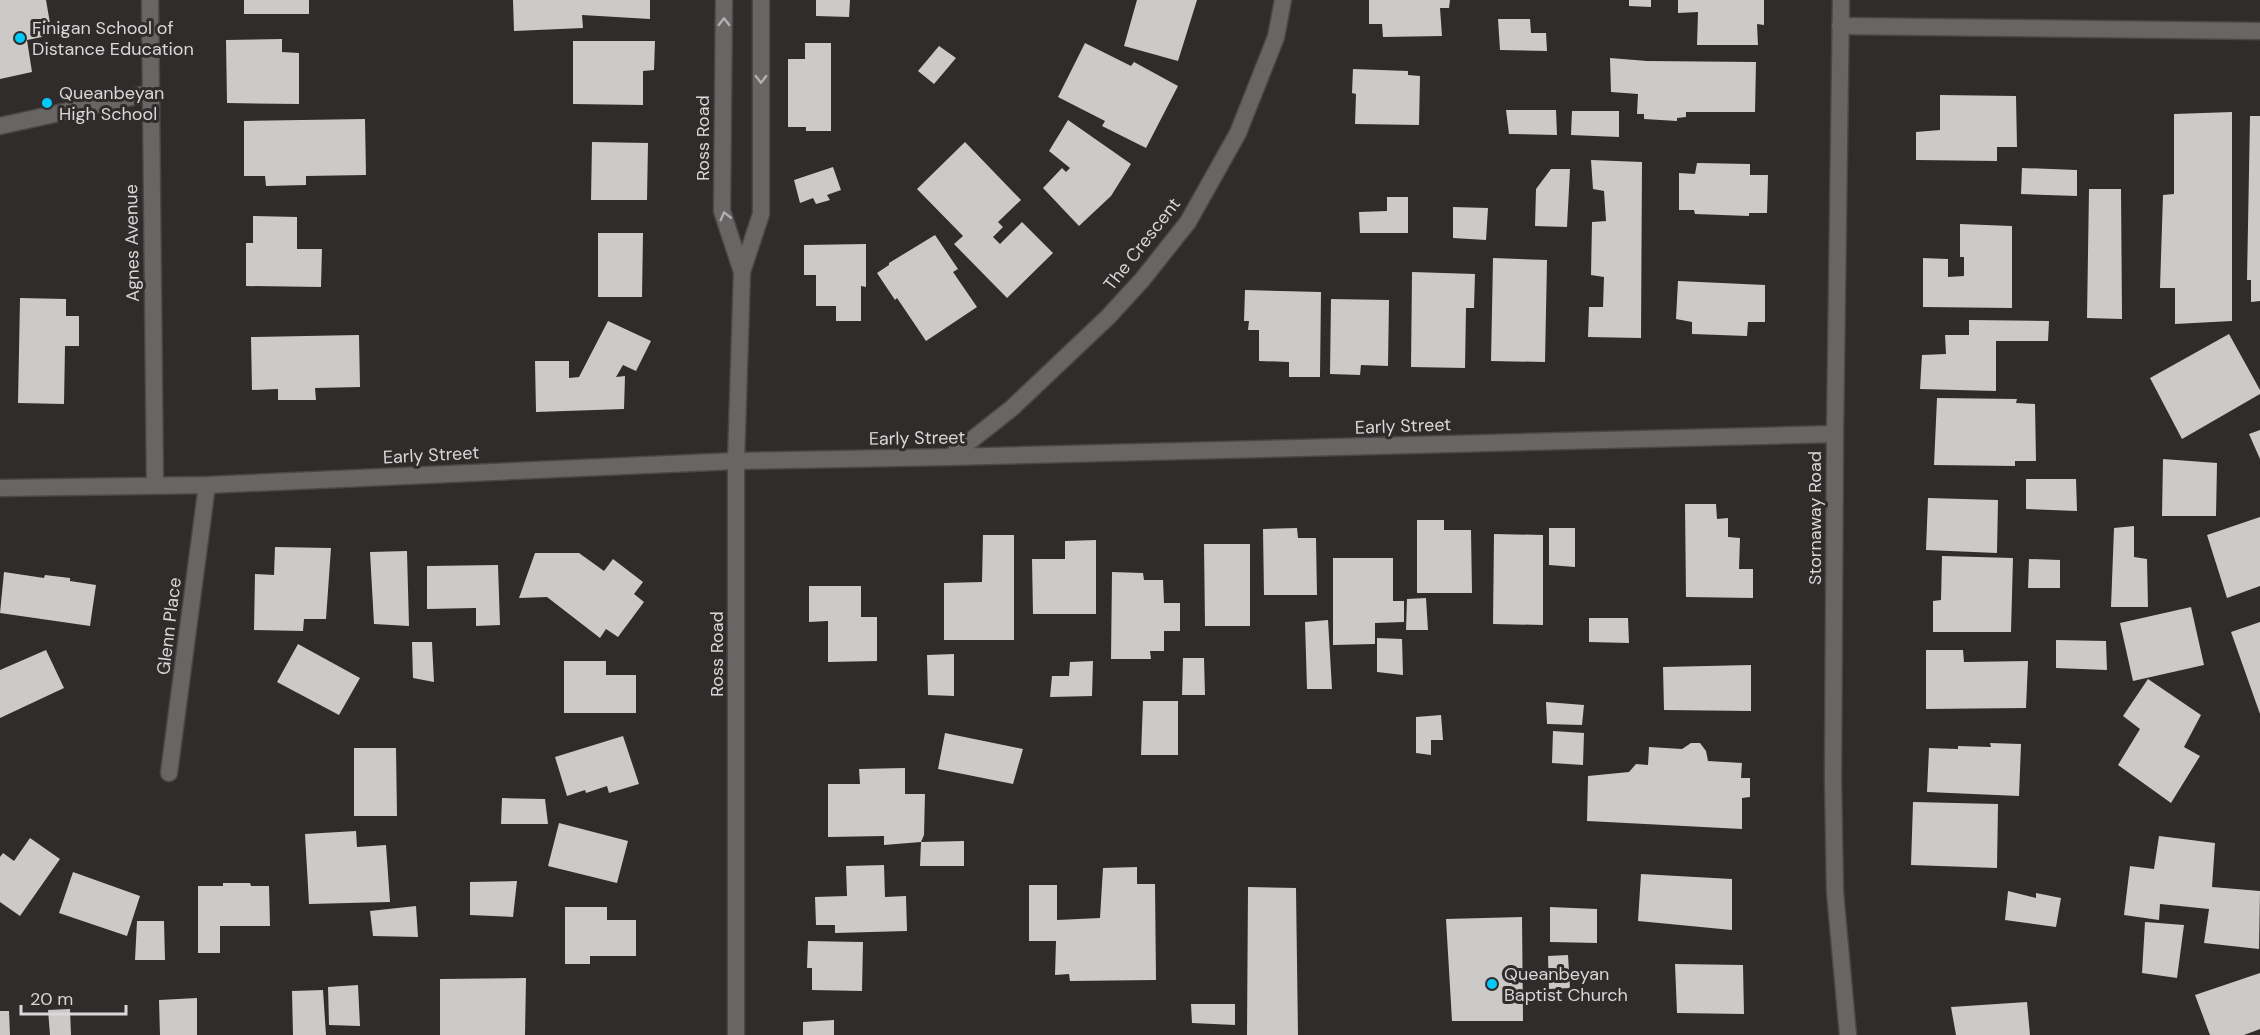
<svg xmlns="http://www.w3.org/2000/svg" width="2260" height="1035" viewBox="0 0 2260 1035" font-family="'DM Sans',sans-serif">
<rect width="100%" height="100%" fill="#2f2c2b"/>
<path fill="#ccc9c8" d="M0,0H46L52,35L27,40L32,72L0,79Z
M244,0H309V14H244Z
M513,0H650V19L582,15L583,28L514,31Z
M816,0H850L849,17L816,16Z
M1137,0H1197L1178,61L1124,46Z
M1369,0H1450L1449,8H1440L1442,36L1383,37L1382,24H1369Z
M1629,0H1651V7L1629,6Z
M1678,0H1764V25L1757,24L1758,45H1697L1698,12L1678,13Z
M1498,19H1530L1531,33H1546L1547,51L1500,50Z
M282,39V52L299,53V104L227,103L226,40Z
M573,41H655L654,70L643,71V105L573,104Z
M805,43H831V131H806V127H788V59H805Z
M1085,43L1131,66L1134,62L1178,86L1146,148L1102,126L1105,121L1058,97Z
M939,46L956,58L934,84L918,71Z
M1610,58L1647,61L1756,62L1755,112H1686V117L1677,118V121L1644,119V114H1637L1638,94L1611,92Z
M1353,69L1408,71V75L1420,76L1419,125L1355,124L1356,94L1352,93Z
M1940,95L2016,96L2017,147H1997V161L1916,160V132L1940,130Z
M1506,110H1556L1557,135L1509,134Z
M1572,111H1619V137L1571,135Z
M2232,112V321L2175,324V288H2160L2163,195L2174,194V114Z
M2250,116H2260V301L2251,302V280H2247Z
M365,119L366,175L306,176V185L266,186L265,176H244V121Z
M1068,120L1131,164L1111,196L1079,226L1043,188L1062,168L1066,172L1070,168L1049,151Z
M592,142L648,143L647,200H591Z
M965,142L1021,200L998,222L1003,227L993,237L1000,244L1022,222L1053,253L1007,298L954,244L963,236L917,189Z
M1591,160L1642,162L1641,338L1588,337L1589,307H1603L1604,277L1591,275L1592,222L1606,221L1604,191L1593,189Z
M1697,163L1750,164V175H1768L1767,213H1749V216L1695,214L1694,210H1679V173L1695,174Z
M833,167L841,190L827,195L830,200L816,204L813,198L800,203L794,180Z
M2022,168L2077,170V196L2021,194Z
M1551,169H1570L1567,227L1535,226L1536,189Z
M2089,189H2121L2122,319L2087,318Z
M1387,197H1408V233H1360L1359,212L1387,211Z
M1453,207L1488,208L1486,240L1453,238Z
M253,216L297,217V249H322L321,287L246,286V243H253Z
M1960,224L2012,226V308L1923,307V258L1948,259V277L1964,276V257H1960Z
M598,233H643L642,297H598Z
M935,235L958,269L953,272L977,307L926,341L897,298L895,300L877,273L889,265V263Z
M866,244V287L861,286V321H836V306H816V275H804V245Z
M1493,258L1547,260L1545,362L1491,361Z
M1412,272L1475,274L1474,308H1466L1465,368L1411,367Z
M1678,281L1765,285V322H1748L1747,336L1692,334V322L1676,319Z
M1245,290L1321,292L1320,377H1289V362L1259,361V330H1248L1249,321H1244Z
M20,298L66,299V316H79V346H65L64,404L18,403Z
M1331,299L1389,300L1388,366L1361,365L1360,375L1330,374Z
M1969,320L2049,321L2048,341H1996V391L1920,389L1922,355L1946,354L1945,335H1969Z
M608,321L651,341L636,371L623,365L616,377L625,376L624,409L536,412L535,361H569V378L579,377Z
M2229,334L2260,390V394L2182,439L2150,378Z
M359,335L360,387L315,388L316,400H278V389L252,390L251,337Z
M1937,398L2017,399L2016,403L2035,404L2036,461H2015V466L1934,465Z
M2260,430V459L2249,434Z
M2163,459L2217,463L2216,516H2162Z
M2026,479H2076L2077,511L2026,509Z
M1928,498L1998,500L1997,553L1926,550Z
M1685,504H1716L1717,519L1728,518V537L1740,538L1739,569H1753V598L1686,597Z
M2260,517V586L2227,598L2207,535Z
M1417,520H1444V530H1471L1472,593H1417Z
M2134,526V557L2147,559L2148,607H2111L2114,528Z
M1297,528L1298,538H1316L1317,595H1264L1263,529Z
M1549,528H1575V567L1549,565Z
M1494,534L1543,535V625L1493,624Z
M983,535H1014V640H944V583L982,582Z
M1096,540V614H1033L1032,559H1065V541Z
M1204,544H1250V626H1205Z
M275,547L331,548L326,619H304L303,631L254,630L255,574L274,575Z
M407,551L409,626L374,624L370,552Z
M535,553H579L604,571L613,559L643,582L634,594L644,602L618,637L606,629L600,638L547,597L519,598Z
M1942,556L2013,558L2011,632H1933V601L1941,600Z
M1333,558H1393V601H1404V622L1375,623V644L1333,645Z
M2029,559L2060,560V588H2028Z
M498,565L500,625L476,626V608L427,609V566Z
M4,572L44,578L45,575L70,578V581L96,585L90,626L0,613Z
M1112,572L1143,573L1144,580H1163L1164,603H1180V631H1164V651H1150L1151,659H1111Z
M809,586H861V617H877V661L828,662V621L809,622Z
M1426,598L1428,630H1406L1407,599Z
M2191,607L2204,665L2133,681L2120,623Z
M1589,618H1628L1629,643L1589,642Z
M1328,620L1332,689H1307L1305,622Z
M2260,622V714L2231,632Z
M1377,638L1402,639L1403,675L1377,672Z
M2056,640L2106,641L2107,670L2056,668Z
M412,642H432L434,682L413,678Z
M298,644L360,678L339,715L277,682Z
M46,650L64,688L0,718V670Z
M1926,650H1963L1964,662L2028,661L2026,708L1926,709Z
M954,654V696L928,695L927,655Z
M1183,658H1204L1205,695H1182Z
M564,661H606V675H636V713H564Z
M1093,661L1092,696L1050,697L1052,676H1069L1070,662Z
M1751,665V711L1664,710L1663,667Z
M2148,679L2201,715L2184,747L2200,756L2171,803L2118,765L2140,729L2123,716Z
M1143,701H1178V755H1141Z
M1546,702L1584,705L1582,725L1547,724Z
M1441,715L1443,740H1431V755L1416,753V717Z
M1553,731L1584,733L1583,765L1552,763Z
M945,733L1023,749L1013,784L938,769Z
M623,736L639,784L609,793L607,786L586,793L585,790L567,796L555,757Z
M1691,743H1700L1706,751L1708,761L1742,763L1741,778H1750V797L1742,798V829L1587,821L1588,776L1629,772L1636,764L1648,765L1649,747L1682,749Z
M1990,743L2021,744L2019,796L1927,792L1929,748L1958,749V746L1991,747Z
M354,748H396L397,816H354Z
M905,768V794H925L924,835L921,842L884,845V836L828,837V784H860L859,769Z
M502,798L545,799L548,824H501Z
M1913,802L1998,804L1997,868L1911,865Z
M559,823L628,841L617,883L548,866Z
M356,831L357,847L386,845L390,902L309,904L305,834Z
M2159,836L2215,843L2212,887L2260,891L2259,949L2204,943L2209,909L2160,904L2159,920L2124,915L2130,866L2154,869Z
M30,838L60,859L20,916L0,902V857L3,853L14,861Z
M964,841V866H920L921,842Z
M884,865L885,897L906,896L907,931L835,933V925H816L815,897L847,896L846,866Z
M1137,867V884H1155L1156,980L1070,981L1069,974L1055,975L1056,941H1029V885H1057V920L1100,918L1103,868Z
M73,872L140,896L127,936L59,913Z
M1641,874L1732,879V930L1638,921Z
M517,881L513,917L470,915V882Z
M223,883H250L251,886H269L270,926H220V953H198V886H223Z
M1248,887L1296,888L1298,1035H1247Z
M2008,891L2036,898V893L2061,898L2056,927L2005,920Z
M416,906L418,937L373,936L370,911Z
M565,907H607V920H636V956H590V964H565Z
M1550,907L1597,909V943L1550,942Z
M1522,917L1523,1021H1452L1446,919Z
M137,921H164L165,960H135Z
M2145,922L2184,925L2177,978L2142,973Z
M808,941L863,942L862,991L812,990V968H807Z
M1568,955L1570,988L1549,989L1548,956Z
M1675,964L1743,965L1744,1014L1677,1013Z
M2260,973V1029L2244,1035H2210L2195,995Z
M526,978L525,1035H440V979Z
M358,985L360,1026L329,1025L328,987Z
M323,990L326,1035H293L292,991Z
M197,998V1035H160L159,1000Z
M2027,1002L2030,1035H1956L1951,1007Z
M1191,1004H1235V1025L1192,1023Z
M70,1009L71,1035H50L48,1010Z
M0,1011H9L10,1035H0Z
M834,1020V1035H803V1022Z"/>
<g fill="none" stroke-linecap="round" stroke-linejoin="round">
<g stroke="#494747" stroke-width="19">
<path id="service" d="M0,126L150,93"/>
</g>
<g stroke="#494747" stroke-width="19">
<path id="minor" d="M150,0L155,485
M1840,26L2260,31
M950,457L1012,408L1108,317L1142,280L1188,222L1238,133L1276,37L1283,0
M0,488L207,485L736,461L950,457L1835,434
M169,773L207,485"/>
</g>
<g stroke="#494747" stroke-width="19">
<path id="tertiary" d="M724,0L722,211L742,272
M1841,0L1835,434L1833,779L1835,892L1848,1035
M736,1035V461L742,272L761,214V0"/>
</g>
<use href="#service" stroke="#686564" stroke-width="16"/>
<use href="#minor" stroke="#686564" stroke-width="16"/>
<use href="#tertiary" stroke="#686564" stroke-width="16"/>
</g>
<defs><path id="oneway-chevron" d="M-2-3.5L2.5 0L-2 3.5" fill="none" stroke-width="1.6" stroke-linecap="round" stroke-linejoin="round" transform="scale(1.5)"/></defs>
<g stroke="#b1afaf">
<use href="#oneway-chevron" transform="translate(724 22) rotate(-90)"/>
<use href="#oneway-chevron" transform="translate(761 79) rotate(90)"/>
<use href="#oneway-chevron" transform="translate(725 216) rotate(-104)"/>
</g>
<g fill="#00cbf8" stroke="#2f2c2b" stroke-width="2">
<circle cx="20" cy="38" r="6"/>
<circle cx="47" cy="103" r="6"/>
<circle cx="1492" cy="984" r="6"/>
</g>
<g text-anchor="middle" stroke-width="6" stroke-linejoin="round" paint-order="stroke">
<g font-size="18" fill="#d9d7d7" stroke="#2f2c2b" text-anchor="start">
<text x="32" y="34">Finigan School of<tspan x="32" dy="21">Distance Education</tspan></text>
<text x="59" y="99">Queanbeyan<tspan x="59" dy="21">High School</tspan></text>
<text x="1504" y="980">Queanbeyan<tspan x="1504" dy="21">Baptist Church</tspan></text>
</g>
<g font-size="18" fill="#d9d7d7" stroke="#2f2c2b">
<text transform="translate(703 138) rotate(-90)" y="6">Ross Road</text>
<text transform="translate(132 243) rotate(-91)" y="6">Agnes Avenue</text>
<text transform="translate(1142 244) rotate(-52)" y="6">The Crescent</text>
<text transform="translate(1403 426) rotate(-2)" y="6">Early Street</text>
<text transform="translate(917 438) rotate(-1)" y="6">Early Street</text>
<text transform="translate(431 455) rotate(-3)" y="6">Early Street</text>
<text transform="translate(1815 518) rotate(-90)" y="6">Stornaway Road</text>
<text transform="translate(169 626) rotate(-83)" y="6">Glenn Place</text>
<text transform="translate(717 654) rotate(-90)" y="6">Ross Road</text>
</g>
</g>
<path d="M21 1005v9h105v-9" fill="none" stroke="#d9d7d7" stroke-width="3"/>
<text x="30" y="1005" font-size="18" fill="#d9d7d7" stroke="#2f2c2b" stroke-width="4.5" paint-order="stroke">20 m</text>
</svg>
